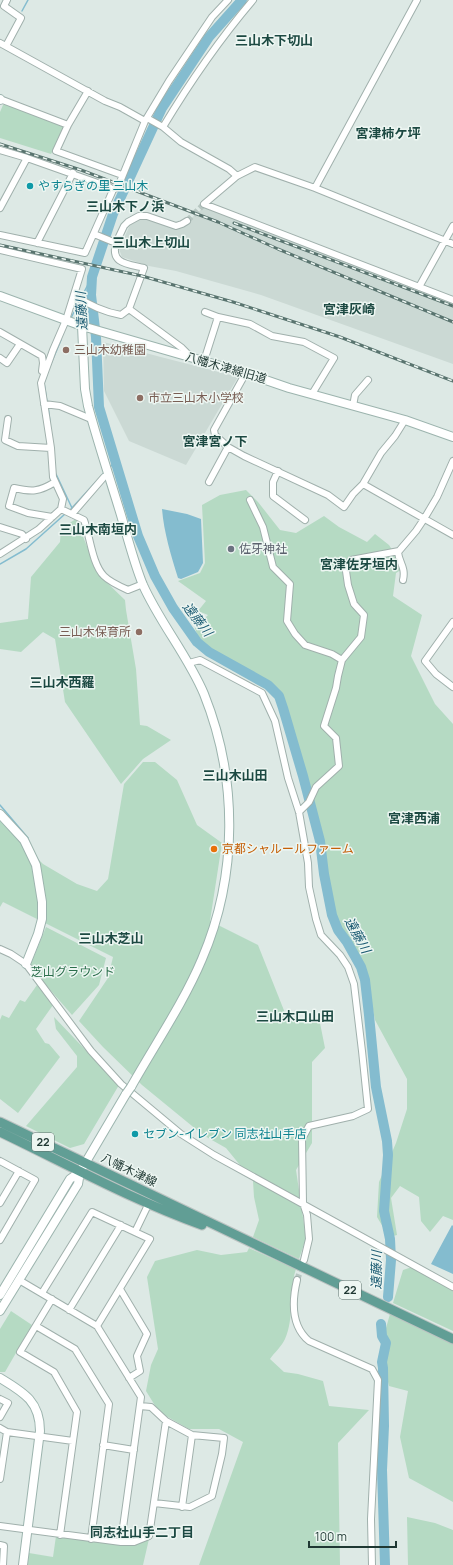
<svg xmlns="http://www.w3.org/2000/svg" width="453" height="1565" viewBox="0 0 453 1565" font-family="Manrope,'Noto Sans JP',sans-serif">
<rect width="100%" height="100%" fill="#dde9e5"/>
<path fill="#cbd9d4" d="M204,207L453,304V364L261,295L176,271L149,266L122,257L119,249L131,223L138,218H144L175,227L187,222Z
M103,342L238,377L186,465L129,441L104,391Z"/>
<path fill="#b5dac3" d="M7,104L64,125L66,129L51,154L0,138V112L3,105Z
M246,490L258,502L280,530L296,533L324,516L339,527L367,542L375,534L389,545L404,568L396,573L393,596L422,615L411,656L435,704L453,724V1220L443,1216L430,1232L421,1221L419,1197L400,1186L391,1198L397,1235L389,1237L377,1217L379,1182L396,1143L407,1109V1079L375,1020L364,964L341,929L335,914L328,882L320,831L306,774L282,696L267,682L210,650L198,638L195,628L208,615L198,611L206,601L178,581L200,573L205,563L202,505L220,495Z
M76,519L98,574L125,600L126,610L136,669L140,725L147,726L171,740L143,759L121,784L65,702L55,639L43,632L21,652L0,649V623L28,619L31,577L60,542L61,528Z
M143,762H155L177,780L197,825L222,843L210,921L258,945L287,1018H319L325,1048L312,1062V1143L296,1170L306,1238L299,1259L253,1237L259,1220L254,1197L253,1181L226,1148L203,1135L142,1085L103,1047L79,1021L108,978L113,957L3,902L0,907V821L43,864L77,884L97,891L108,879L124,784Z
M46,927L106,958L99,985L72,1015L33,970L31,964Z
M37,985L53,1005L36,1029L45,1043L49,1044L60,1057L18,1113L0,1099V1020L2,1015L9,1018L20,1000L25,1002Z
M54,1017L119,1085L84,1144L70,1148L26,1126L77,1067V1056L56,1029Z
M249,1248L296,1269C288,1292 295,1317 285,1339C282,1346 274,1353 270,1359L284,1372L298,1374L323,1381L329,1406L369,1410L338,1443L340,1565H199L243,1442L219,1429H189L159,1412L146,1391L151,1365L158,1349L147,1277L155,1261L197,1250L221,1255L247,1252Z
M412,1267L453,1290V1331L393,1303L403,1270Z
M11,1311L32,1325L5,1372H0V1329Z
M390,1314L453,1343V1502L409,1478L400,1437L408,1391L389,1386L380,1349Z
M407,1517L435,1523L453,1530V1565H408Z
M56,1536L120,1545H131L149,1539L143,1565H28L29,1553L53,1557Z"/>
<path fill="#84bccf" d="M162,509L187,514L201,519L203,563L198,572L181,579L178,578C171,555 164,533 162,509Z
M452,1225L453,1226V1274L431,1264Z"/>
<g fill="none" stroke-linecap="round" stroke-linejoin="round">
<path stroke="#84bccf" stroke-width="1.5" d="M22,11L28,0
M82,296L93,275
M71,318L80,300
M50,366L61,340
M46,377L44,383L47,402
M48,406L50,422
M109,468L115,462
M56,474L72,508
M71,509L105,472
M0,564L26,549L65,514
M0,805L28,838"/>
<path stroke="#84bccf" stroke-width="10" d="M242,0L209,37L162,108L113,214L92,277L91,295L96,337L99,407L138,536L155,576L173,608L197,642L209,652L268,685L279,696L283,708L303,776L320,841L324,874L332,915L338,930L347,942L361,967L365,980L369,1015L376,1087L387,1141L388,1155L384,1211L390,1239L391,1260L388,1297
M381,1324L382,1336L386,1343L382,1362L383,1368L384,1426L382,1470L385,1565"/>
<path stroke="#b7c6c1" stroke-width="6" stroke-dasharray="6 3" stroke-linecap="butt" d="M187,221L204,204
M297,1280L303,1264"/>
<g stroke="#a0b0ac" stroke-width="8">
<path id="street" d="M417,0L315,188L255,167L237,176L204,204L453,300
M0,43L105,101L120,107L145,121
M6,46L21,18L4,6L7,0
M0,99L68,125L88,91
M147,118L163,127L181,142L229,169L237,176
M68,125L56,151L122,175
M163,127C190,82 219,40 253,0
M0,150L27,158
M315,188L453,244
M0,208L27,158L109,187L113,190
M94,234L116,243L124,226L128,222L139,216H147L176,226L182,224L187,221
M0,235L85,253L113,190L116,188L120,182L145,121L169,81L212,17L228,0
M37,243L73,173
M0,250L82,269L66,320L53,350L41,383L51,448L53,477L63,499L61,509L39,529L0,554
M419,287L453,226
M74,295C89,305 103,312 121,315L129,309L144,268C128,264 110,264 116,243
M129,309L182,348L191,357
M205,312L218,317L250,324L272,336L304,342L334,358L312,394
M0,332L42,356L43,363L42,371
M0,358L7,363L20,344
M204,361L218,317
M245,373L243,378L214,430L215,435L228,447L244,456L328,495L344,507L353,494L363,484L381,453L395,436L405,420
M44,404L60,406L91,419
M353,406L355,395L368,380
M8,419L5,440L18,446L51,448
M278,471L273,482V496L305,520
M209,482L228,447
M363,484L453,535
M250,500L263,527L273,567L290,584L287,621L295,634L305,645L332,654L342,660
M61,509L84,520C90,536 92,564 104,576C110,582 119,586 128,590L143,584
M72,514L104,477L108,475
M52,517L28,513L9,506L14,488C32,492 39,492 55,482
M0,527L22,534L26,539
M398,552C399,563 406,567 403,580
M453,622L425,661L436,674L453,687
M189,663L200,660L262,693L275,721L288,778L299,812L308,863L309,887L316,919L321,935L340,955L348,967L354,984L362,1051L368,1109L353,1116L309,1126L302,1139L303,1203L307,1215L309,1239L304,1260
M299,812L309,802L316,787L339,766L336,738L324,726L336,688L338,676L342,660L361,637L364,615L354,604L348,585L346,571L351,560L399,551L416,531L424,519L437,497L453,461
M0,949L11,954L26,964L91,1051L121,1084L181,1134L214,1155L453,1287
M0,1161L35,1180L0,1240
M0,1203L19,1171
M135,1232L149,1203
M19,1280L97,1326L141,1397L121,1542
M297,1280C292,1301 291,1326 309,1341L372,1369L378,1380L371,1519L372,1565
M120,1289L147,1334L137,1356L140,1371L129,1378
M42,1293L92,1212L150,1239L97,1326
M52,1299L20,1352L54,1372L77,1412L60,1535
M69,1310L121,1225
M36,1326L75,1349L109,1404L91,1539
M0,1399L8,1403L0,1417
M140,1406L151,1407L166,1421L192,1435L224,1438L222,1454L212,1496L190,1507L154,1503
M0,1428L7,1432L73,1441
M103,1445L134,1450
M0,1479L7,1432
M182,1507L192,1435
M0,1526L121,1542H134L149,1536L166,1421
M0,1545L4,1546L3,1565"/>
</g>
<g stroke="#9cb4ae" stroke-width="10">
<path id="secondary" d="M0,100V99
M0,296L82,326L245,373L289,388L405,420L453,437
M82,326L85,389L88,406C98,443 110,479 121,515C128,539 134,563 143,585C160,623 188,656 204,694C238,779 238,875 202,959C184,1002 154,1046 131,1087
M0,814L24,840L36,865L42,902V919L38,934L26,964
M0,1295L70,1179L80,1172
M0,1311L78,1184L80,1172L126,1094
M0,1378C23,1392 40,1401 40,1431L23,1565"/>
</g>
<g stroke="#bcc3c2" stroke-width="11">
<path id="primary" d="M0,1122L453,1339
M0,1132C67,1164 132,1200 202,1225"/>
</g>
<use href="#street" stroke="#fff" stroke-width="6"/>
<use href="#secondary" stroke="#fff" stroke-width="8"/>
<use href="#primary" stroke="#619e95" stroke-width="9"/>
<g stroke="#59746f" stroke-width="3">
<path id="rail" d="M0,144L81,170L218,222L278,249L453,322
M234,223L453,306
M0,245L142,276L233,302L340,337L453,381"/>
</g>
<use href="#rail" stroke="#edf6f2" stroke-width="1.5" stroke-dasharray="4.5" stroke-linecap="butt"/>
<g stroke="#9cb4ae" stroke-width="10" stroke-linecap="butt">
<path id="secondary-bridge" d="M126,1094L131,1087"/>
</g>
<use href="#secondary-bridge" stroke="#fff" stroke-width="8"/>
</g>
<g fill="#0f9aa8" stroke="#edf6f2" stroke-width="1.5">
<circle cx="30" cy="186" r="4"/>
<circle cx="135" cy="1134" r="4"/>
</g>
<g fill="#8d6e63" stroke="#edf6f2" stroke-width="1.5">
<circle cx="66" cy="350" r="4"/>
<circle cx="140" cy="398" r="4"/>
<circle cx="139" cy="632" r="4"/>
</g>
<circle fill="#6b7280" stroke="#edf6f2" stroke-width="1.5" cx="231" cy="549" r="4"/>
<circle fill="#e8710a" stroke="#edf6f2" stroke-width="1.5" cx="214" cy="849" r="4"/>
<g text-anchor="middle" stroke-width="3" stroke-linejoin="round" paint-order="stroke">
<g fill="#edf6f2" stroke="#5d716c" stroke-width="1">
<rect x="32" y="1133" width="22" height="18" rx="3"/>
<rect x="339" y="1281" width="22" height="18" rx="3"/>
</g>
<g font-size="11" font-weight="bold" fill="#1f3833">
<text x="43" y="1146">22</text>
<text x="350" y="1294">22</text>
</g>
<g font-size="12" fill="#0d838f" stroke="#edf6f2" text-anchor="start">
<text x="38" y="190">やすらぎの里 三山木</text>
<text x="143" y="1138">セブン-イレブン 同志社山手店</text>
</g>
<g font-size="12" fill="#785e54" stroke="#edf6f2" text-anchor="start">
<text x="74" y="354">三山木幼稚園</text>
<text x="148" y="402">市立三山木小学校</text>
<text x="131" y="636" text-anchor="end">三山木保育所</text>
</g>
<g font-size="12" fill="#1f3833" stroke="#edf6f2">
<text transform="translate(226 368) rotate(16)" y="4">八幡木津線旧道</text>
<text transform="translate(129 1170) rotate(26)" y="4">八幡木津線</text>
</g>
<g font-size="12" fill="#5b616d" stroke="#edf6f2" text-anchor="start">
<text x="239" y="553">佐牙神社</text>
</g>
<g font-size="12" fill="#c56008" stroke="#edf6f2" text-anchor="start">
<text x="222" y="853">京都シャルールファーム</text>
</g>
<g font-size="12" fill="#2a6e4b" stroke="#edf6f2">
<text x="73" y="976">芝山グラウンド</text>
</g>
<g font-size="13" font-weight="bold" fill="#1c4942" stroke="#edf6f2">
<text x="274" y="45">三山木下切山</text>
<text x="388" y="138">宮津柿ケ坪</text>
<text x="125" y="211">三山木下ノ浜</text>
<text x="151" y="247">三山木上切山</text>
<text x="349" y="314">宮津灰崎</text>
<text x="215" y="446">宮津宮ノ下</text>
<text x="98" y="534">三山木南垣内</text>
<text x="359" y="569">宮津佐牙垣内</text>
<text x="62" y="687">三山木西羅</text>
<text x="235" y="780">三山木山田</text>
<text x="414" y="823">宮津西浦</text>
<text x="111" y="943">三山木芝山</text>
<text x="295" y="1021">三山木口山田</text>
<text x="142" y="1537">同志社山手二丁目</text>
</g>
<g font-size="13" font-style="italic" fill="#1b5b72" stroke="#edf6f2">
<text transform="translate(81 311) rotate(-93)" y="5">遠藤川</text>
<text transform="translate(198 619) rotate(52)" y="5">遠藤川</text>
<text transform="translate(358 935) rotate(61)" y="5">遠藤川</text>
<text transform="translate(376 1270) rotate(-89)" y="5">遠藤川</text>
</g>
</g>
<path d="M309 1541v6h87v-6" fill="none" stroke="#1f3833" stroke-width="2"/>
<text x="315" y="1541" font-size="12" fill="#1f3833" stroke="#edf6f2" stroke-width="3" paint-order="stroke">100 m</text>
</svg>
